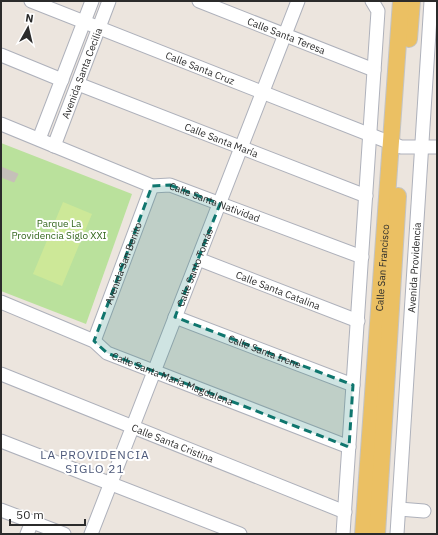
<svg xmlns="http://www.w3.org/2000/svg" width="438" height="535" viewBox="0 0 438 535" font-family="'IBM Plex Sans',sans-serif">
<rect width="100%" height="100%" fill="#ece5de"/>
<path fill="#bae19c" d="M1,143L132,194L86,324L1,291Z"/>
<path fill="#cde898" d="M63,202L92,214L62,286L33,274Z"/>
<path fill="#c5c0b9" stroke="#c8c0b7" d="M1,167L18,174L14,182L1,177Z"/>
<g fill="none" stroke-linecap="round" stroke-linejoin="round">
<g stroke="#aeb1bb" stroke-width="15">
<g id="minor">
<path id="s1" d="M31,1L391,143L401,147H437"/>
<path id="s2" d="M199,1L374,70"/>
<path d="M1,55L62,80"/>
<path id="s3" d="M78,84L366,196"/>
<path id="s4" d="M1,124L152,186L170,185L362,257"/>
<path d="M39,139L92,1"/>
<path id="s5" d="M54,146L109,1"/>
<path id="s6" d="M198,259L358,321"/>
<path id="s7" d="M1,302L94,341L107,353L349,447"/>
<path id="s8" d="M175,317L353,385"/>
<path id="s9" d="M94,341L152,186"/>
<path id="s10" d="M1,374L345,512"/>
<path d="M1,441L240,534"/>
<path d="M399,509L424,511"/>
<path d="M1,510L64,534"/>
<path d="M27,534L32,522"/>
<path id="s11" d="M91,534L298,1"/>
<path d="M343,534L378,11L372,1"/>
<path id="s12" d="M397,534L431,1"/>
</g>
</g>
<g stroke="#c4c4c4" stroke-width="18">
<g id="major">
<path d="M409,39L412,1"/>
<path id="s13" d="M363,534L401,1"/>
<path d="M377,534L398,196"/>
</g>
</g>
<use href="#minor" stroke="#fff" stroke-width="13"/>
<use href="#major" stroke="#ebc063" stroke-width="16"/>
</g>
<path fill="#0f766e" fill-opacity="0.2" stroke="#0f766e" stroke-width="3" stroke-dasharray="8 5" stroke-linejoin="round" d="M170,185L220,204L175,317L353,385L349,447L107,353L94,341L152,186Z"/>
<g text-anchor="middle" stroke-width="4" stroke-linejoin="round" paint-order="stroke">
<g font-size="10" fill="#2b2b2b" stroke="#fff">
<text dy="4" stroke="none"><textPath href="#s2" startOffset="94">Calle Santa Teresa</textPath></text>
<text dy="4" stroke="none"><textPath href="#s1" startOffset="182">Calle Santa Cruz</textPath></text>
<text dy="4" stroke="none"><textPath href="#s5" startOffset="78">Avenida Santa Cecilia</textPath></text>
<text dy="4" stroke="none"><textPath href="#s3" startOffset="154">Calle Santa María</textPath></text>
<text dy="4" stroke="none"><textPath href="#s4" startOffset="229">Calle Santa Natividad</textPath></text>
<text dy="4" stroke="none"><textPath href="#s9" startOffset="83">Avenida San Benito</textPath></text>
<text dy="4" stroke="none"><textPath href="#s11" startOffset="286">Calle Santo Tomás</textPath></text>
<text dy="4" stroke="none"><textPath href="#s13" startOffset="267">Calle San Francisco</textPath></text>
<text dy="4" stroke="none"><textPath href="#s12" startOffset="267">Avenida Providencia</textPath></text>
<text dy="4" stroke="none"><textPath href="#s6" startOffset="86">Calle Santa Catalina</textPath></text>
<text dy="4" stroke="none"><textPath href="#s8" startOffset="96">Calle Santa Irene</textPath></text>
<text dy="4" stroke="none"><textPath href="#s7" startOffset="189">Calle Santa María Magdalena</textPath></text>
<text dy="4" stroke="none"><textPath href="#s10" startOffset="185">Calle Santa Cristina</textPath></text>
</g>
<g font-size="10" fill="#33661d" stroke="#fff">
<text x="59" y="227">Parque La<tspan x="59" dy="12">Providencia Siglo XXI</tspan></text>
</g>
<g font-size="12" letter-spacing="1" fill="#4d597a" stroke="#fff">
<text x="95" y="459">LA PROVIDENCIA<tspan x="95" dy="14">SIGLO 21</tspan></text>
</g>
</g>
<rect width="438" height="535" fill="none" stroke="#2b2b2b" stroke-width="4"/>
<g transform="translate(28 28) rotate(8)" stroke="#ffffff" stroke-width="3" paint-order="stroke">
<path d="M0-3L7 15L0 10L-7 15Z" fill="#2b2b2b"/>
<text y="-6" font-size="11" font-weight="bold" text-anchor="middle" fill="#2b2b2b">N</text>
</g>
<path d="M10 519v6h75v-6" fill="none" stroke="#2b2b2b" stroke-width="2"/>
<text x="16" y="519" font-size="12" fill="#2b2b2b" stroke="#ffffff" stroke-width="3" paint-order="stroke">50 m</text>
</svg>
